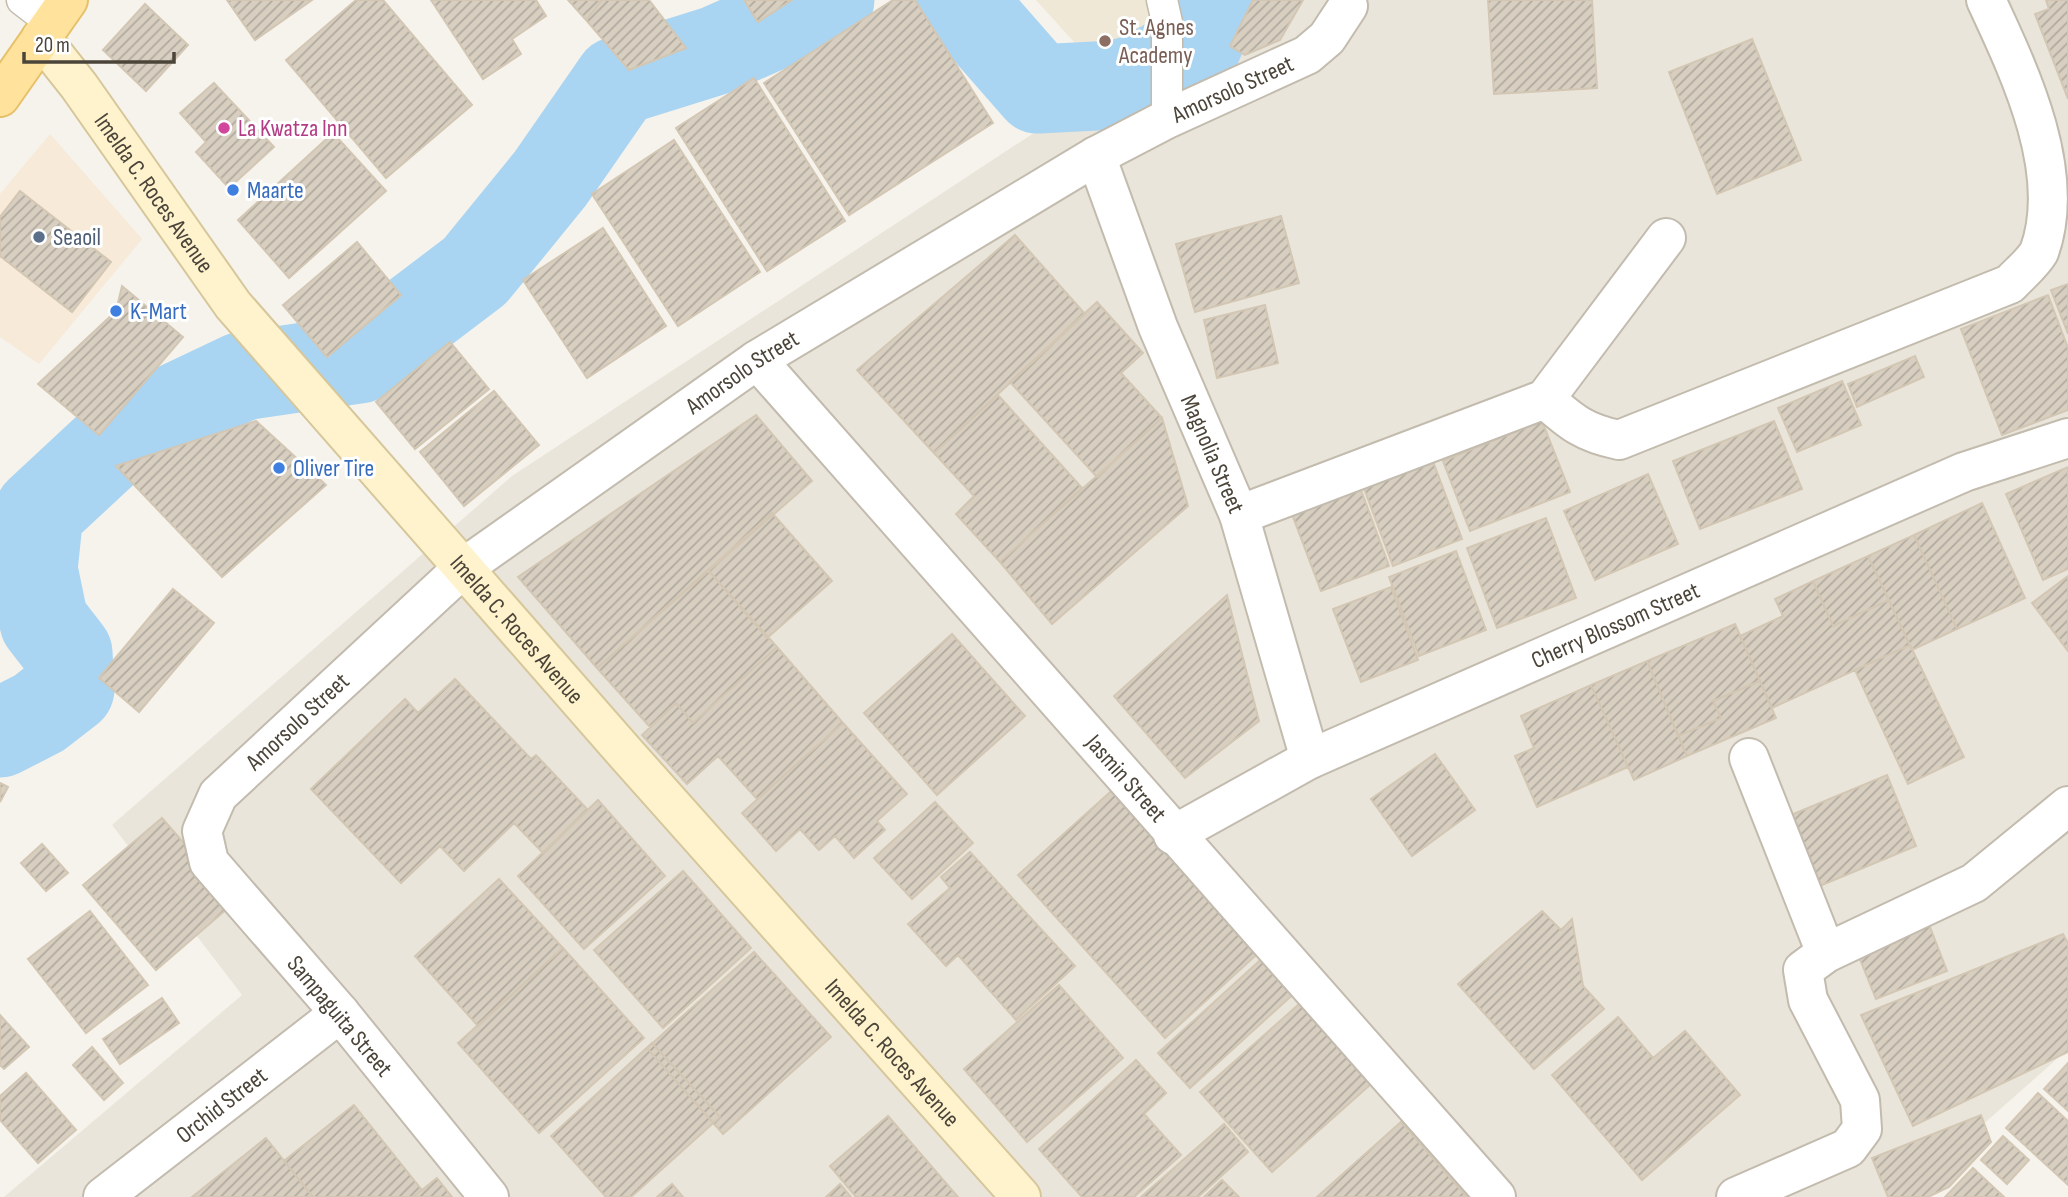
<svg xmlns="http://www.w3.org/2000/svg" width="2068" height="1197" viewBox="0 0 2068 1197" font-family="'Sofia Sans Condensed',sans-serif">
<defs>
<pattern id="building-hatch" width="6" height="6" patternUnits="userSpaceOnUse" patternTransform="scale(1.75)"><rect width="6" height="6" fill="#d8cfc1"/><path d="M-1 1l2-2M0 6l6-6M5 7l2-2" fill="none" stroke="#b1aa9e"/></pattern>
</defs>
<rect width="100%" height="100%" fill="#f6f3ec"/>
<path fill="#eae5da" d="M1236,0H2068V1049L1901,1197H4L242,995L112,825L512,476Z"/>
<path fill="#f7ead8" d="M50,134L142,239L39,364L0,337V194Z"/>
<path fill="#efe8d6" d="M1036,0H1190L1181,18L1094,64Z"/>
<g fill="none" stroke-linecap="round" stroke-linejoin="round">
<path stroke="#a9d4f2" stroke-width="89" d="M960,0L1038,89L1115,85L1141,78L1197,46L1216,0
M0,733L39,713L70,689L68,653L44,622L33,569L39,512L125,432L243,376L359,359L475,271L550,179L618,81L717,50L830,0"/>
</g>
<path fill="url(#building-hatch)" stroke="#d3c7b4" stroke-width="2" d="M227,0H312L255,40Z
M356,0H383L472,105L386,178L286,60Z
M431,0H536L546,16L512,39L521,54L483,79Z
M568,0H602L586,20Z
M602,0H649L686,48L629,70L586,20Z
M744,0H792L758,22Z
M893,0H915L993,123L849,215L764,83Z
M1253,0H1303L1280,40L1245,55L1230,46Z
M1488,0H1592L1597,88L1494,94Z
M2046,0H2068V99L2035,14L2049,9Z
M145,4L188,45L146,91L103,50Z
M1752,39L1801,160L1717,194L1669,72Z
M754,78L845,221L767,271L676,128Z
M214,83L274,147L229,188L196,152L206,142L180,113Z
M333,133L386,191L289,278L238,220Z
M674,140L760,272L678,326L592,194Z
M20,191L111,262L72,312L0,256V217Z
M1281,216L1299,283L1195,312L1176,244Z
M603,228L666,326L587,378L523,280Z
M1015,235L1085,314L934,453L857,370Z
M357,242L401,295L327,357L283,305Z
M2068,284V334L2051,290Z
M122,286L183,337L99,435L38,384L116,311Z
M2048,295L2068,348V410L2002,435L1961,329Z
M1097,302L1143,353L1121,373L1162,418L1097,477L1010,382Z
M1265,305L1278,363L1217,378L1204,320Z
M450,342L489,389L415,449L376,402Z
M1915,356L1924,377L1857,407L1848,384Z
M1842,381L1861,425L1797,452L1778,408Z
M494,391L539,445L464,506L420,452Z
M998,395L1082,488L1000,562L956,514L974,496L934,453Z
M756,415L812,481L597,668L518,577Z
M1162,418L1188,506L1052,624L1000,562Z
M256,421L326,485L222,577L116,466Z
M1542,421L1570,492L1470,531L1443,461Z
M1774,421L1802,489L1700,529L1673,461Z
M1431,456L1462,539L1393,566L1362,483Z
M2068,467V569L2043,580L2006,494Z
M1648,474L1678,544L1595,580L1564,511Z
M1358,482L1389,566L1321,591L1290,509Z
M1982,503L2025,598L1957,629L1914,535Z
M772,513L832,581L767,638L708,570Z
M1546,518L1576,598L1497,628L1467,548Z
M1914,535L1957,629L1912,650L1868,556Z
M1456,551L1486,630L1419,656L1389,577Z
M1868,556L1889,600L1833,626L1813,581Z
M708,570L777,647L693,723L676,703L650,727L597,668Z
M2068,576V651L2032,603Z
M1813,581L1833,626L1889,600L1910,645L1772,708L1740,636L1783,616L1775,599Z
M1391,587L1418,660L1361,682L1333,609Z
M173,589L214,623L139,712L99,678Z
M1227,595L1259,721L1185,778L1114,696Z
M1735,624L1760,681L1713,701L1721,718L1678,736L1647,661Z
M952,634L1025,716L937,795L864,713Z
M1910,645L1964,757L1908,784L1855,670Z
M777,647L843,723L757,799L718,756L687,784L642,735L676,703L693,723Z
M1647,661L1687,756L1634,780L1591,685Z
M455,679L531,759L536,755L588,810L543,853L514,823L464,871L440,846L401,883L311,789L405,699L418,713Z
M1760,681L1776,718L1687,756L1678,736L1721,718L1713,701Z
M1591,685L1628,767L1537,807L1515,756L1534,748L1521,716Z
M843,723L907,794L877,821L885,830L854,858L835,836L819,850L800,829L776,851L742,813Z
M1435,754L1475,810L1412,856L1371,799Z
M1887,775L1916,846L1815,888L1786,817Z
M0,783L8,787L0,802Z
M1118,785L1265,947L1165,1038L1018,875Z
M598,800L665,876L584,949L518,876Z
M935,802L973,843L912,899L874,858Z
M162,818L235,902L156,970L83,885Z
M42,844L68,873L46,891L21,863Z
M970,852L1075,966L1016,1020L958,955L946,966L908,924L950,888L941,877Z
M683,871L751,948L663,1028L594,950Z
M499,879L563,948L478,1026L415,956Z
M1923,909L1947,971L1876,999L1851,937Z
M90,911L148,985L86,1033L28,959Z
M1542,911L1561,930L1572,919L1583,986L1604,1009L1534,1069L1458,984Z
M2063,934L2068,943V1052L1913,1126L1861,1015Z
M563,948L644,1038L539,1133L458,1043Z
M754,952L831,1037L723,1134L647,1048Z
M1267,954L1299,989L1190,1088L1158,1053Z
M1059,985L1123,1058L1027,1142L964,1069Z
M1307,997L1379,1077L1272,1172L1200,1092Z
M162,998L179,1023L120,1064L103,1039Z
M0,1015L29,1047L4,1069L0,1065Z
M1618,1017L1653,1058L1685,1031L1740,1095L1642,1180L1552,1075Z
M652,1043L720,1117L631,1197H606L551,1136Z
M92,1047L123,1083L104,1100L73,1065Z
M1136,1060L1166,1093L1144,1114L1181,1155L1134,1197H1082L1039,1149Z
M2068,1063V1111L2044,1089Z
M26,1073L76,1130L38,1163L0,1120V1096Z
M2038,1093L2068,1121V1185L2006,1128Z
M354,1105L422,1190L413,1197H313L284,1161Z
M1981,1115L1991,1142L1949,1187L1928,1197H1888L1872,1158Z
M888,1116L958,1197H856L830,1166Z
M1401,1122L1467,1197H1317Z
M1224,1124L1248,1152L1198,1197H1141Z
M2003,1136L2029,1160L2007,1184L1981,1160Z
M266,1138L313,1197H192Z
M1973,1168L2004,1197H1945Z
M437,1178L452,1197H413L422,1190Z
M1222,1180L1239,1197H1204Z
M672,1184L683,1197H657Z
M840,1184L851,1197H826Z"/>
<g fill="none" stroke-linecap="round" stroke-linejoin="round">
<g stroke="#c2bbae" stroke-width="33">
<path id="lane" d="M22,0L52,23
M1162,0L1167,22V119"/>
</g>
<g stroke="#c2bbae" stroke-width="42">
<g id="street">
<path id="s1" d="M1096,156L1158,327L1239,515L1310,759"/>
<path id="s2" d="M757,360L1496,1197"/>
<path d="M1545,399C1571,422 1584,433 1619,440L2010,284C2019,274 2032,264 2039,252C2068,173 2020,73 1986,0"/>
<path d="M1239,515L1545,399L1666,238"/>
<path d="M1749,758L1826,953"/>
<path id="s3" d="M1173,835L1310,759L1964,472L2068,438"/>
<path id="s4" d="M103,1197L340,1013"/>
<path id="s5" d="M489,1197L340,1013L209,862L202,831L218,795L463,568L757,360L1096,156L1167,119L1307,55L1327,38L1348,6"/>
<path d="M1736,1197L1848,1148L1862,1129L1860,1100L1808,1000L1803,970L1826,953L1974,883L2068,806"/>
</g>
</g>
<g stroke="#d6c79b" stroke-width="42">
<g id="secondary">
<path id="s6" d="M41,38L79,86L233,305L628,756L1021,1197"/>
</g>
</g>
<g stroke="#e6c16a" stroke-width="42">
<path id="primary" d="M0,97L68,0"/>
</g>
<use href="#lane" stroke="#fff" stroke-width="30"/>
<use href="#street" stroke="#fff" stroke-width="38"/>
<use href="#secondary" stroke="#fff3cd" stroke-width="38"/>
<use href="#primary" stroke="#ffe39c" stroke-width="38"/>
</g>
<circle fill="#8d6e63" stroke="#fff" stroke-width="2.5" cx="1105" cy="41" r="7"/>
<circle fill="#d1479c" stroke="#fff" stroke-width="2.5" cx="224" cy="128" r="7"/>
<g fill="#3f7fe0" stroke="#fff" stroke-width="2.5">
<circle cx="233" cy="190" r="7"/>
<circle cx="116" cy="311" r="7"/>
<circle cx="279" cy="468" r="7"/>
</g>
<circle fill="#5c6f8a" stroke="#fff" stroke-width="2.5" cx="39" cy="237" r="7"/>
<g text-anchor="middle" stroke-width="6" stroke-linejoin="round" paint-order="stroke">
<g font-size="24" fill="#785e54" stroke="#fff" text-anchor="start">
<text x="1119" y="35">St. Agnes<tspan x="1119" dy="28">Academy</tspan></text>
</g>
<g font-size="24" fill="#4b4439" stroke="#fff">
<text dy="8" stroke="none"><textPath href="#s5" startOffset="1750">Amorsolo Street</textPath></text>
<text dy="8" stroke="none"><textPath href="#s6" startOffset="192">Imelda C. Roces Avenue</textPath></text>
<text dy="8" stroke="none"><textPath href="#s5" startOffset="1183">Amorsolo Street</textPath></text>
<text dy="8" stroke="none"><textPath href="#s1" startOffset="320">Magnolia Street</textPath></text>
<text dy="8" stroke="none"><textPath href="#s3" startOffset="490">Cherry Blossom Street</textPath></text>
<text dy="8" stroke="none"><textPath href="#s6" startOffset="760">Imelda C. Roces Avenue</textPath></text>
<text dy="8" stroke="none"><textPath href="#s5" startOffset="616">Amorsolo Street</textPath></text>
<text dy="8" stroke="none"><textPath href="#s2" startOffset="558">Jasmin Street</textPath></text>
<text transform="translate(340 1016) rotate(50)" y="8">Sampaguita Street</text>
<text dy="8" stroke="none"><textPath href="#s6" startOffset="1326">Imelda C. Roces Avenue</textPath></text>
<text dy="8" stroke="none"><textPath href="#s4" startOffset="150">Orchid Street</textPath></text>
</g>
<g font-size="24" fill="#b23c85" stroke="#fff" text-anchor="start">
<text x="238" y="136">La Kwatza Inn</text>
</g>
<g font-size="24" fill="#366cbe" stroke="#fff" text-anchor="start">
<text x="247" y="198">Maarte</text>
<text x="130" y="319">K-Mart</text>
<text x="293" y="476">Oliver Tire</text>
</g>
<g font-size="24" fill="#4e5e75" stroke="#fff" text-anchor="start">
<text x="53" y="245">Seaoil</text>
</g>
</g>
<path d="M24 52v10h150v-10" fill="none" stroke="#4b4439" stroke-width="3.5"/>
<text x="35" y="52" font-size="21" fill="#4b4439" stroke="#ffffff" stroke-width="5" paint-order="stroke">20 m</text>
</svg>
